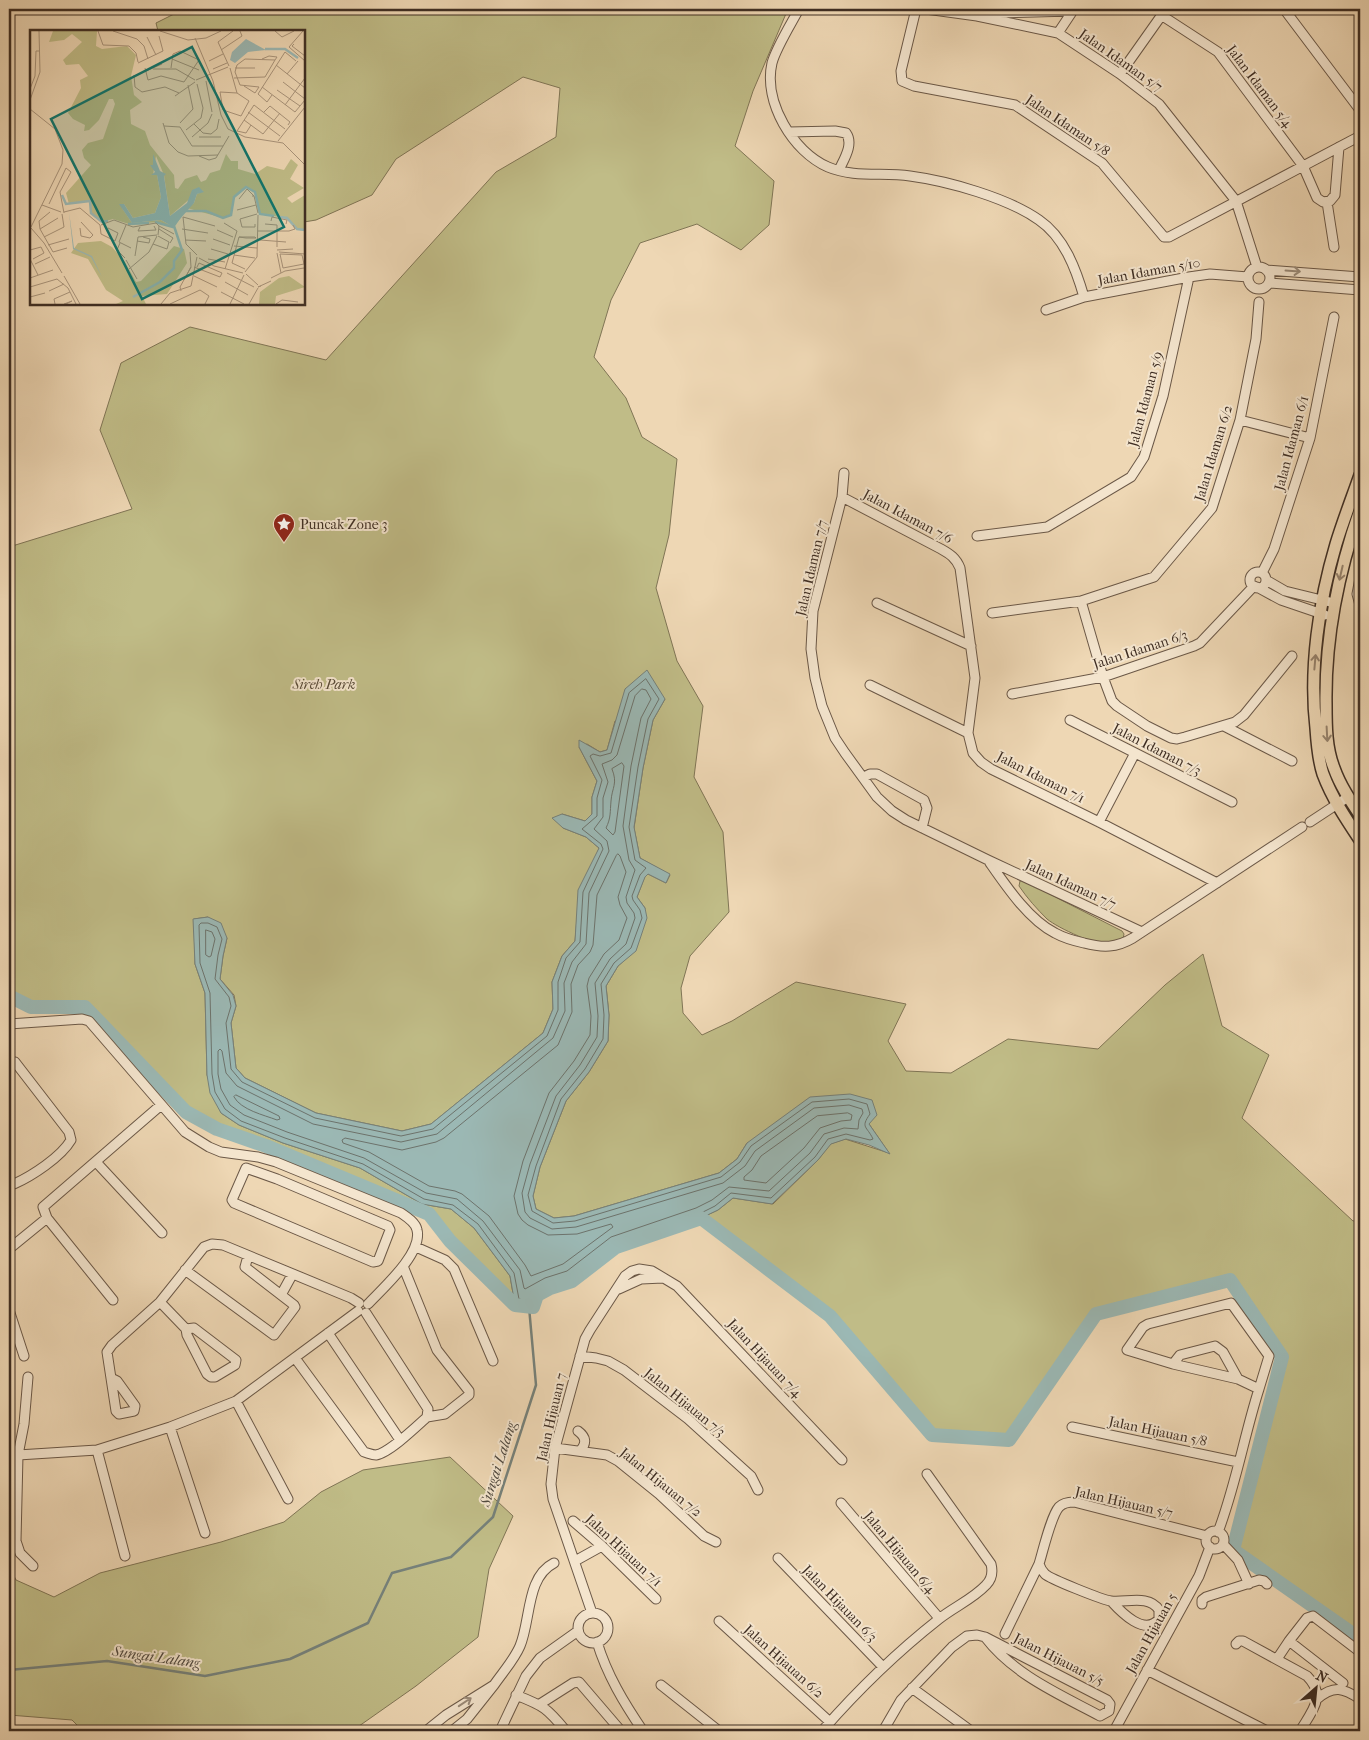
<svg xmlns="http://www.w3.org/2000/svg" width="1369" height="1740" viewBox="0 0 1369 1740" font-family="'IM FELL French Canon',serif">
<rect width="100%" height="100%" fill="#eed7b4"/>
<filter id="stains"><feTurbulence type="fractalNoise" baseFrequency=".004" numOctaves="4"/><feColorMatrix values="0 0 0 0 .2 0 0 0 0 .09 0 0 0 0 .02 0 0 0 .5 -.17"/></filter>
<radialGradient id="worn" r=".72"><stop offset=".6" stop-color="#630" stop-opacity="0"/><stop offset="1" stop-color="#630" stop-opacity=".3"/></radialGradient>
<path fill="#c0bc87" stroke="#807555" d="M184,9H788L753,91L735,146L774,181L769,225L741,250L697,224L640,243L611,300L594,357L626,398L642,437L677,459L669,535L656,588L677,661L703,706L694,777L723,832L729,912L690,956L681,988L683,1013L702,1035L732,1021L796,982L906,1004L888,1041L906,1071L951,1073L1008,1039L1098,1049L1165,985L1203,954L1222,1026L1269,1055L1242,1118L1353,1221L1360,1220V1639L1233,1550L1282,1357L1230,1280L1096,1314L1009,1440L932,1435L830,1316L701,1218L718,1210L733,1198L773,1204L818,1160L830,1144L845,1139L889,1153L869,1124L747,1143L737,1159L719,1173L574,1216L554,1218L536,1209L533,1196L540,1167L566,1101L589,1072L608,1041L609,1015L606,986L618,966L636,950L645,908L637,897L645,876L648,874L666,883L670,875L640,858L634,828L643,768L653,720L665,699L615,721L607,750L600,752L587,744L579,747L597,781L592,797V814L585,821L562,814L563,828L586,837L599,848L577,918L575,941L562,956L552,982L553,1009L543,1033L431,1124L402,1131L316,1113L245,1078L236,1068L231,1023L236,1006L234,995L220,979L223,956L227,938L208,917L194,919L195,964L205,993L207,1075L221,1113L239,1125L283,1143L360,1168L422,1204L451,1209L474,1228L510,1276L515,1305L450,1241L429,1214L266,1146L217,1129L186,1112L85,1007H31L9,996V547L132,509L100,430L121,363L190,327L326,360L496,172L556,137L560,88L523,77L396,159L372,195L316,220L304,222V31H158L156,23Z
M1022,880L1122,931L1124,934L1123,939C1120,940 1116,943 1112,944C1098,947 1058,928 1047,919C1037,909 1027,898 1019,886L1020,881Z
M450,1457L513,1516L489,1569L478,1637L416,1686L352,1731H83L72,1720L9,1715V1566L16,1580L54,1597L100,1573L221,1542L284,1522L321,1492L363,1470Z"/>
<path fill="#9bb8b4" stroke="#76817a" d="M647,670L665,699L653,720L643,768L634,827L640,858L670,874L666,883L648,874L645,877L637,897L645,908L647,918L636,951L618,966L606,986L609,1015L608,1041L589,1072L566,1101L540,1167L533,1196L536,1209L554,1218L574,1216L719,1173L737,1159L747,1143L810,1097L850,1094L872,1100L877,1115L869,1124L890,1154L869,1145L846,1139L831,1144L818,1160L772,1204L733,1198L718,1210L701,1218L616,1247L572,1281L550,1288L537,1295L533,1307L515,1305L510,1276L474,1228L451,1209L422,1204L360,1168L283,1143L239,1125L221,1113L210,1093L207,1075L205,993L195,964L193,919L208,917L221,923L227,938L223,956L220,979L233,995L236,1006L231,1023L236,1068L245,1078L316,1113L402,1131L431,1124L543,1033L553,1009L552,982L562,956L575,941L578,890L599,848L586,837L563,828L552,818L562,814L585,821L592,814V797L597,781L579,747V740L600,752L607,750L625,689Z"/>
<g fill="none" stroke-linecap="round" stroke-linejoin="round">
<path stroke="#6d736c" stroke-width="1" d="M646,679L659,699L648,719L638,767L629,827L635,860L646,868L640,875L632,896L633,900L640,910L642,918L631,948L614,963L601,984L604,1015L603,1039L585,1069L561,1099L536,1166L528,1195L532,1211L553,1223L575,1221L721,1177L740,1162L751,1146L812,1102L849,1099L867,1104L870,1114C860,1128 867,1126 873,1139L870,1140L846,1134L828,1139L815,1157L771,1198L731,1193L715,1206L699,1214L614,1243L570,1277L548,1283L535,1291L529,1301L519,1299L514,1273L478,1224L453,1205L424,1199L363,1164L285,1138L241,1121L225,1109L215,1092L212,1074L210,993L200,963L199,925L201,923H208L217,927L222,939L218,955L215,979L229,997L231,1006L226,1023L231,1069L242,1082L315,1118L401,1136L433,1129L547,1036L558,1010V982L566,958L580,942L583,892L603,849L601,844L582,829L597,816V798L602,780L590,756L593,754L600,756L611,753L629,693Z
M642,689L646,690L651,699L641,718L631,766L623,826L629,860L635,870L626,897L627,903L634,913L635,918L626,944L610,959L595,983L598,1016L597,1037L580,1065L556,1096L530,1164L522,1193L525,1212L530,1218L552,1229L576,1227L723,1183L745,1166L755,1151L814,1108L849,1105L862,1109L863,1113L859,1120L858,1129L844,1128L824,1134L810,1153L769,1191L729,1187L712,1200L696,1208L611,1237L567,1271L545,1278L525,1289L524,1288L520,1270L483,1221L457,1199L426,1193L364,1158L287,1132L244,1115L230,1105L221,1089L218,1074V1051L220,1049L222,1051L226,1073L237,1086L313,1124L401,1142L437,1134L553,1038L565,1011L564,983L572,962L586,944L589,893L609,851L607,841L594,829L603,817V798L608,782L602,764L612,760L617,755L635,696Z
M622,763L624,766L615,832L613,835L606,828C611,818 610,812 611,801C612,787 618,784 612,769Z
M618,854L620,856L626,872L618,897L620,905L627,918L619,940L604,954L589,978L587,986L591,1016L590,1035L574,1061L549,1093L523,1161L514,1196L518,1214L522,1220L528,1225L548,1235L577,1234L611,1224L613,1227L563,1264L531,1276L525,1265L489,1216L462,1194L455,1191L429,1186L369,1152L343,1143L342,1140L345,1138L402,1150L436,1142L444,1138L558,1045L572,1012L571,984L578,965L590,952L593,945L597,895L616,856Z
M206,930L212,932L215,939L211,956L209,957L206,955Z
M236,1095L279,1116L280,1119L277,1120C264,1115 241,1110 234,1097Z
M848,1113L852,1115L851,1120L841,1121L820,1128L804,1148L766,1183L744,1180V1177L752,1170L761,1156L817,1116Z"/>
<path stroke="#76817a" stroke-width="2.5" d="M9,1670L107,1661L205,1676L290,1659L368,1623L392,1573L451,1557L493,1517L536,1385L529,1307"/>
<path stroke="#9bb8b4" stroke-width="14" d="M9,996L31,1007H85L186,1112L217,1129L266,1146L429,1214L450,1241L515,1305L533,1307L537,1295L550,1288L572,1281L616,1247L701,1218L830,1316L932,1435L1009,1440L1096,1314L1230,1280L1282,1357L1233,1550L1360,1639"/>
<g stroke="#6b5847" stroke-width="11">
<path id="minor" d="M799,9C791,24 776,48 772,63C763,102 793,152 828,167C854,178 883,172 910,176C948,181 1008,198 1039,220C1064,237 1076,269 1084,297
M916,9L901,71L902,81L914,86L1015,105L1102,163L1164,237H1169L1360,136
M926,9L977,16L1000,13L1073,11
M1284,9L1360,110
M1161,15L1218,52L1303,166L1317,198L1323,202L1330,201L1335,195L1339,147
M977,16L1058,33L1120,74L1159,104L1236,201L1257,267
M1058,33L1074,9
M1120,74L1166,9
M789,132L835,131L846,133C854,144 844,159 839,170
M1327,202L1334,247
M1248 278a11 11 0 1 1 22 0a11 11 0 1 1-22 0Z
M1266,270L1360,277
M1269,283L1360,290
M1046,310L1084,297L1189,277L1210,274L1248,277
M1240,420L1310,438
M844,473L842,497L813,611L811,649L815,678L822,706L835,738L845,753L877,797L892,811L906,820L988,860L1142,932
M842,497L941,549C950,554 956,558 960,568L975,678L968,733L973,753L981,762L991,769L1099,822L1217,883
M977,536L1047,527L1131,477L1144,457L1163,396L1189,277
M1250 580a8 8 0 1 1 16 0a8 8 0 1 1-16 0Z
M1262,573L1274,549L1310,438L1334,317
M1360,578L1357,594L1360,605
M1266,580L1285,591L1334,603
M1257,587L1281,600L1325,615
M1081,601L1103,677L1112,701L1117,706L1147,726L1171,738L1177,739L1185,737L1235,722L1244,715L1292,656
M877,603L971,646
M992,613L1081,601L1154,577L1212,508L1240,420L1256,339L1259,302
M870,685L968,733
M1012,694L1103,677L1194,646L1200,643L1254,586
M1070,720L1232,802
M1224,726L1292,761
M864,777L870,774H877L924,800L927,808L922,828
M1099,822L1135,753
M1310,822L1348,797
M990,863C1006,886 1029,920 1055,933C1064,938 1075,941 1084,943C1103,948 1116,948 1133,938L1302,827
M9,1024L82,1019L89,1021L185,1132L209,1147L221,1152L258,1157L276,1162L401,1213C407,1217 416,1223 417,1230C423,1253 382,1289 368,1304
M96,1162L162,1233
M246,1168L277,1179L388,1226L390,1230L378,1261L373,1262L234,1203L232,1200Z
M9,1182L14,1184C32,1176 61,1157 71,1140L69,1132L15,1062
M416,1247L445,1260L454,1269L493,1361
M9,1249L47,1218
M403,1266L437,1350L469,1391V1395L445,1414L427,1417
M185,1270L274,1335L295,1307L294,1305L245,1267L248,1256
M619,1289L641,1279L663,1278
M281,1295L292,1275
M113,1300L47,1218L43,1207L161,1105
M160,1302L186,1329L187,1335L207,1374L211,1377H215L235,1365L236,1360L194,1328L186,1329
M9,1310L24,1356
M328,1333L400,1440
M580,1356L596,1358L608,1361L624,1370L688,1419L751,1476L758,1490
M295,1358L364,1452C368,1453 372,1455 376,1455C389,1453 416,1427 427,1417L428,1409L366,1313
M1173,1364L1180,1355L1215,1346L1223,1352L1238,1379
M28,1377L24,1424L18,1455L16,1541L20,1553L33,1566
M113,1379L117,1381L135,1406L134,1411L119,1414L116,1411L107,1352L112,1345L160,1302L204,1247L212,1244L223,1245L351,1298L359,1303
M236,1401L288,1499
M170,1427L205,1533
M1072,1427L1238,1462
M578,1431C586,1437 587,1443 580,1451
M555,1448L607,1455L618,1461L659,1494L704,1536L716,1542
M97,1450L125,1556
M18,1455L97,1450L170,1427L236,1401L358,1311
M841,1503L939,1618
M573,1521L602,1546L656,1599
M1206 1540a9 9 0 1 1 18 0a9 9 0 1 1-18 0Z
M1218,1532C1236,1485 1244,1436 1259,1389L1238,1379L1173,1364L1127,1350L1143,1327L1148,1324L1231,1303L1269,1356L1259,1389
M1223,1544L1238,1560L1249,1584
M778,1558L883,1667
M575,1561L602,1546
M1111,1601C1121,1612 1145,1637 1159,1619V1610C1149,1594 1126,1603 1111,1601C1103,1600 1050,1579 1045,1574C1042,1571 1040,1567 1039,1564C1043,1551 1051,1516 1059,1507C1063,1503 1068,1502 1074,1502L1207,1536
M1202,1604V1600L1206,1597L1259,1580L1264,1581L1267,1584
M592,1613L553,1499L551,1484L555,1448L585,1339L590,1330L625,1276L632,1271L639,1269L652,1271L677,1286L842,1460
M578 1628a15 15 0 1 1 30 0a15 15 0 1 1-30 0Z
M719,1621L830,1722
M1005,1634L1039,1564
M1289,1641L1307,1618L1313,1616L1360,1652
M597,1642C607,1675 624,1703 643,1731
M1236,1644L1239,1641H1243L1307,1676C1327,1696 1312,1711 1300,1731
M1277,1659L1289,1641L1343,1683
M1147,1670L1267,1731
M494,1685C503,1672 514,1660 520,1646C531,1620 526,1577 554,1563
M661,1685L719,1731
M912,1688L971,1731
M516,1695C544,1706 547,1708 566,1731
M1317,1699C1334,1685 1343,1688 1360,1699
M540,1704L573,1683L579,1682L621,1731
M426,1731L446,1715L494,1685L467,1719L452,1731
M500,1731L526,1676L540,1658L578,1631
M822,1731C857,1691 897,1652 939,1619C954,1607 973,1599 986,1585C992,1579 993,1572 991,1564L927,1474
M883,1731L901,1700L952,1647L967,1636L977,1635L985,1637L1107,1700L1110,1704L1109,1711L1100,1716C1059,1694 1014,1675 985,1637
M1114,1731L1199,1576L1210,1547"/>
</g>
<g stroke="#3f2e23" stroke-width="14">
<path id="major" d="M1360,475C1352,498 1343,521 1336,544C1319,601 1309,669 1316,728C1317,743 1318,759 1323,774C1332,798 1346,819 1360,840
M1360,510C1338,573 1325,637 1326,704C1326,726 1326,748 1334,768C1340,785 1350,800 1360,815"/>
</g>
<use href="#minor" stroke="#f4e5ce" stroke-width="9"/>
<use href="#major" stroke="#eed7b4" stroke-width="11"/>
</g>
<defs><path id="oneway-shaft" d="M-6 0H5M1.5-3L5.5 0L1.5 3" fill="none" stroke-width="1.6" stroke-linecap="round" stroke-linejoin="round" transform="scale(1.25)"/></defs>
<g stroke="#9a8a78">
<use href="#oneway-shaft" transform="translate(1293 271) rotate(4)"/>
<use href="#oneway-shaft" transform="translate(465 1702) rotate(-34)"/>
</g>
<g stroke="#96826c">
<use href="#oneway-shaft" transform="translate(1341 573) rotate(103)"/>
<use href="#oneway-shaft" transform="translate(1315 662) rotate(-85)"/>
<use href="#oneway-shaft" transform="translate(1327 734) rotate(87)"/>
</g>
<defs>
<g id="sight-pin" transform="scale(1.125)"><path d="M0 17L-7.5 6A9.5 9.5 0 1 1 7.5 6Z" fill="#8f2418" stroke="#f4e5ce"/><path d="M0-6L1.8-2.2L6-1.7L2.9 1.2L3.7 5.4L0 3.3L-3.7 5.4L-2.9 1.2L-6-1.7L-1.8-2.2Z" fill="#fff"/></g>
</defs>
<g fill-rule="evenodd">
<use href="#sight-pin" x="284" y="524"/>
</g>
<g text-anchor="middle" stroke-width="4" stroke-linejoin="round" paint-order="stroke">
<g font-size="14" fill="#3f2e23" stroke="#f4e5ce">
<text transform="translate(1121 60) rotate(35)" y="5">Jalan Idaman 5/7</text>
<text transform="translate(1260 86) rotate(53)" y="5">Jalan Idaman 5/4</text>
<text transform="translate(1068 125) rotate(34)" y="5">Jalan Idaman 5/8</text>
<text transform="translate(1149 271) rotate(-10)" y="5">Jalan Idaman 5/10</text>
<text transform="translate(1145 399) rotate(-75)" y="5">Jalan Idaman 5/9</text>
<text transform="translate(1291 443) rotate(-75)" y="5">Jalan Idaman 6/1</text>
<text transform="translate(1213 453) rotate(-73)" y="5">Jalan Idaman 6/2</text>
<text transform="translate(908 516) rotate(28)" y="5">Jalan Idaman 7/6</text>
<text transform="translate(811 568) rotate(-77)" y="5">Jalan Idaman 7/7</text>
<text transform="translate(1140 649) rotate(-18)" y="5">Jalan Idaman 6/3</text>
<text transform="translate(1157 749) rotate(27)" y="5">Jalan Idaman 7/3</text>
<text transform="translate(1041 777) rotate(27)" y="5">Jalan Idaman 7/1</text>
<text transform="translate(1071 884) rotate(25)" y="5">Jalan Idaman 7/7</text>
<text transform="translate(765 1358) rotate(47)" y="5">Jalan Hijauan 7/4</text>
<text transform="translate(685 1402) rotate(39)" y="5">Jalan Hijauan 7/3</text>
<text transform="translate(551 1417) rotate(-77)" y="5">Jalan Hijauan 7</text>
<text transform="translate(1158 1431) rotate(12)" y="5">Jalan Hijauan 5/8</text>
<text transform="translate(661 1482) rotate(39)" y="5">Jalan Hijauan 7/2</text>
<text transform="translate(1124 1502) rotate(13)" y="5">Jalan Hijauan 5/7</text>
<text transform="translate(624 1550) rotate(43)" y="5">Jalan Hijauan 7/1</text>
<text transform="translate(900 1552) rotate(50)" y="5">Jalan Hijauan 6/4</text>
<text transform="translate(840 1603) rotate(46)" y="5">Jalan Hijauan 6/3</text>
<text transform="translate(1151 1633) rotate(-61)" y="5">Jalan Hijauan 5</text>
<text transform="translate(1059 1659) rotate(27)" y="5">Jalan Hijauan 5/5</text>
<text transform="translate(784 1661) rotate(42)" y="5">Jalan Hijauan 6/2</text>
</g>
<g font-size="14" fill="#3f2e23" stroke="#f4e5ce" text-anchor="start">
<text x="300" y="529">Puncak Zone 3</text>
</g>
<g font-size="14" font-style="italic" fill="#594a37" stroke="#f4e5ce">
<text x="324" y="689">Sireh Park</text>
</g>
<g font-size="15" font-style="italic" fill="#514a40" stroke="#f4e5ce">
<text transform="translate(498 1464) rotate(-72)" y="5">Sungai Lalang</text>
<text transform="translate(156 1657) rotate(8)" y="5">Sungai Lalang</text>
</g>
</g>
<g transform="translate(30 30)">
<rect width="275" height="275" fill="#eed7b4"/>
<path d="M23,1H67L66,16L72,19L97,16L106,25L101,46L104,65L112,72L100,80L101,94L115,101L120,115L144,145L145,158L148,159L155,149L167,145L171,152L176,150L180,143L190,140L196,124L201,131H208V139L225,144L237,136L254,140L261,129L268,135L260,149L274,158L257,168L262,173L275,165V200L267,199L257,188L230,184L225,162L216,157L204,167L201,185L193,188L157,178L164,173L167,164L173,161L170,160L140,186L134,145L126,126L123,145H127L131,167L125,183L103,188L94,174L92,178L102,193L131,190L143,197L129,192L99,194L83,189L72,192L61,183L60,171L39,174L36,163L61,135L54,128L52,120L58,113L73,109L85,74L83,69H79L69,90L59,100L54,101L55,95L43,89L38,83L51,58L50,50L58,46L49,34L36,35L33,30L52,12L42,4L34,10L19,12ZM71,211L82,217L95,232L106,252L111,251L144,216L154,219L157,233L137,264L112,266L116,274H86L93,271L76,260L58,229L41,223L48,213ZM259,246L275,257L246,266L245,274H229L230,262L249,248Z" fill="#c0bc87"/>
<path d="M216,9L236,20L218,22L205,33L200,30L202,22ZM123,124L130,141L136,144L134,146L140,186L157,173L162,160L169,157L174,162L167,164L164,173L143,197L131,190L102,193L89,174H94L103,188L125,183L131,167L127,145H121L125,142L120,135H123ZM39,182L44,218L62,226L72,247L61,227L43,219Z" fill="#9bb8b4"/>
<path fill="none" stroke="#9bb8b4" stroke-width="2.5" d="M235,19H255L268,28M32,165L36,174L60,171L61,183L72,192L78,191M155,181H176L193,188L201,185L204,167L216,157L225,162L230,184L244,186M250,187L257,188L267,199L275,200M125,192L143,197L151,185M98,194L119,193M103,267L130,252L144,238V231L152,220L144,196"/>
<path fill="none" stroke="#a8937a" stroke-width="1" d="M68,1L73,15L99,16L106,23L108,32M83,1L107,9L114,16L118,29M130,1L158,10L176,8L191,1M245,1L252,7L264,1M273,1L259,17L275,31M117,7L126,25M165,8L183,51L191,85L198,99L215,107L253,113L275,135M264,14L262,16L275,26M191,20L212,6L210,1M142,29L169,40M232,29L239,26L247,27L245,30M179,31L193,24M108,33L133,21L129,6M246,35L275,58M199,36L188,12L203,1M115,38L118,50L131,46L154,52L169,30L150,21L143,24L141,38M200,38L207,63M205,38H225M123,39H146L165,50M183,39L197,33M116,41L132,34M257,44L268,31M104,45L105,57L112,62L135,57L149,63M204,48L235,47L245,30M166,50L198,37M176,51L182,82M253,52L275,69M214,56L225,63L229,57L210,55L205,42L207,35L215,29L245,30M232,57L265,82L275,70M0,59L5,46L6,21H9M247,60L270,76M190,62L207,63L219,71L211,86L193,80ZM242,65L237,72L228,64L255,22L266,31M145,66L165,52M0,70L10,42L9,1M255,75L275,48M0,79L25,99L33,120L32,134L1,197M218,82L250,106M234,82L240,76L260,92L258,95M214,90L233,104L250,83M133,93L139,113L148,122L158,126L188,125M150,93L163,79L158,55M164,94L173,103L181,104L187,99L189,89M221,95L216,103L207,101L224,75L255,99M134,96L150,97L162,116H193M156,100L171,88L173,78L167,54M162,107L178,93L182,84M169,107H191M248,111L275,77M169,126L179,130L186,128L199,106M30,162L34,183M222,166H224L228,183M209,169L217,159L224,166M19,174L36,138L41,142L30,162M12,175L31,182M207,180L226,175M20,182L9,191L10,199L23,222L37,218M34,182L50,178L70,195L71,204L85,211L88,203L78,198M241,191L242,187L257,190L256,194M194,193L207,201L195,239M225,194V197H212L210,189L227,184M235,194L247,195V217M71,195L84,190L103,197L126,193L129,196L128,205M96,195L89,212L101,218M129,196L144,204M110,197L108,201L126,200L124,196M1,198L14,213L32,243M50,198L51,206L60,208L63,205L51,192M10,199L28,188M129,199L143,208L140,213M152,199L178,203M187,200L203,207M228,201H259L265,199L263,195M14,207L34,197L32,184M209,207L202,233L215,239M209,207H225L226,208H216ZM183,209L200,215M155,210L176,211M230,210L256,212M107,211L119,213L120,209L113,207M90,213L87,220L95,228M123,214L137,219L139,212L128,206M18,215L39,209M204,216L227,218M181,219L198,224M0,220L11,217L14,223L3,229M247,220L263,219M160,222L161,237M249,222L275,224M247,223L251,243M250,224L272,225L274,234L253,238ZM167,225L156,214L153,187L185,196M204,225L225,228M105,226L108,207L127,205M169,228L184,236L213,243M0,229L8,245M178,229L195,232M96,230L107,249M5,234L20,227M164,237L190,247L192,243L169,233L167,237M99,239L119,222L127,206M215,242L227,227L228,185M197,243L224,257M216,244L228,255M34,246L50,274M164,246L187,257M0,248L23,240M241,248L255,241L274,238M195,252L218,265M231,256L228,257L241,251M0,257L27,249L38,258L46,274M19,261L34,254M151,261L150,257L161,237L154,250M191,262L214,274M0,267L15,263M25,274L24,269L40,262M34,274L42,271L36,274M131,274L140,263L161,256L167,227M140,274L170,260L179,266L175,274M200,274L214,245M219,274L228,258M246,274L252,270L268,272"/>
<path fill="#0f766e" fill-opacity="0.15" stroke="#0f766e" stroke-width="2.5" d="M162,17L254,197L112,269L21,89Z"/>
<rect width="275" height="275" fill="none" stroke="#3f2e23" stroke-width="2.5"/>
</g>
<rect width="1369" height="1740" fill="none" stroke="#eed7b4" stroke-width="30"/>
<rect x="10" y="10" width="1349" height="1720" fill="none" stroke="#3f2e23" stroke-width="2.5"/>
<rect x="15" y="15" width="1339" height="1710" fill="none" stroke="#3f2e23"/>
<g transform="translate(1316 1688) rotate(27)" stroke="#f4e5ce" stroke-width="4" paint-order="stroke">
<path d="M0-4L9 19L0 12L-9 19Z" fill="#3f2e23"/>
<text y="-8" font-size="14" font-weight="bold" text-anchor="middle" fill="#3f2e23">N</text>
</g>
<rect width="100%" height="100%" filter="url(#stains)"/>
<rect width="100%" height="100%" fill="url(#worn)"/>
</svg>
